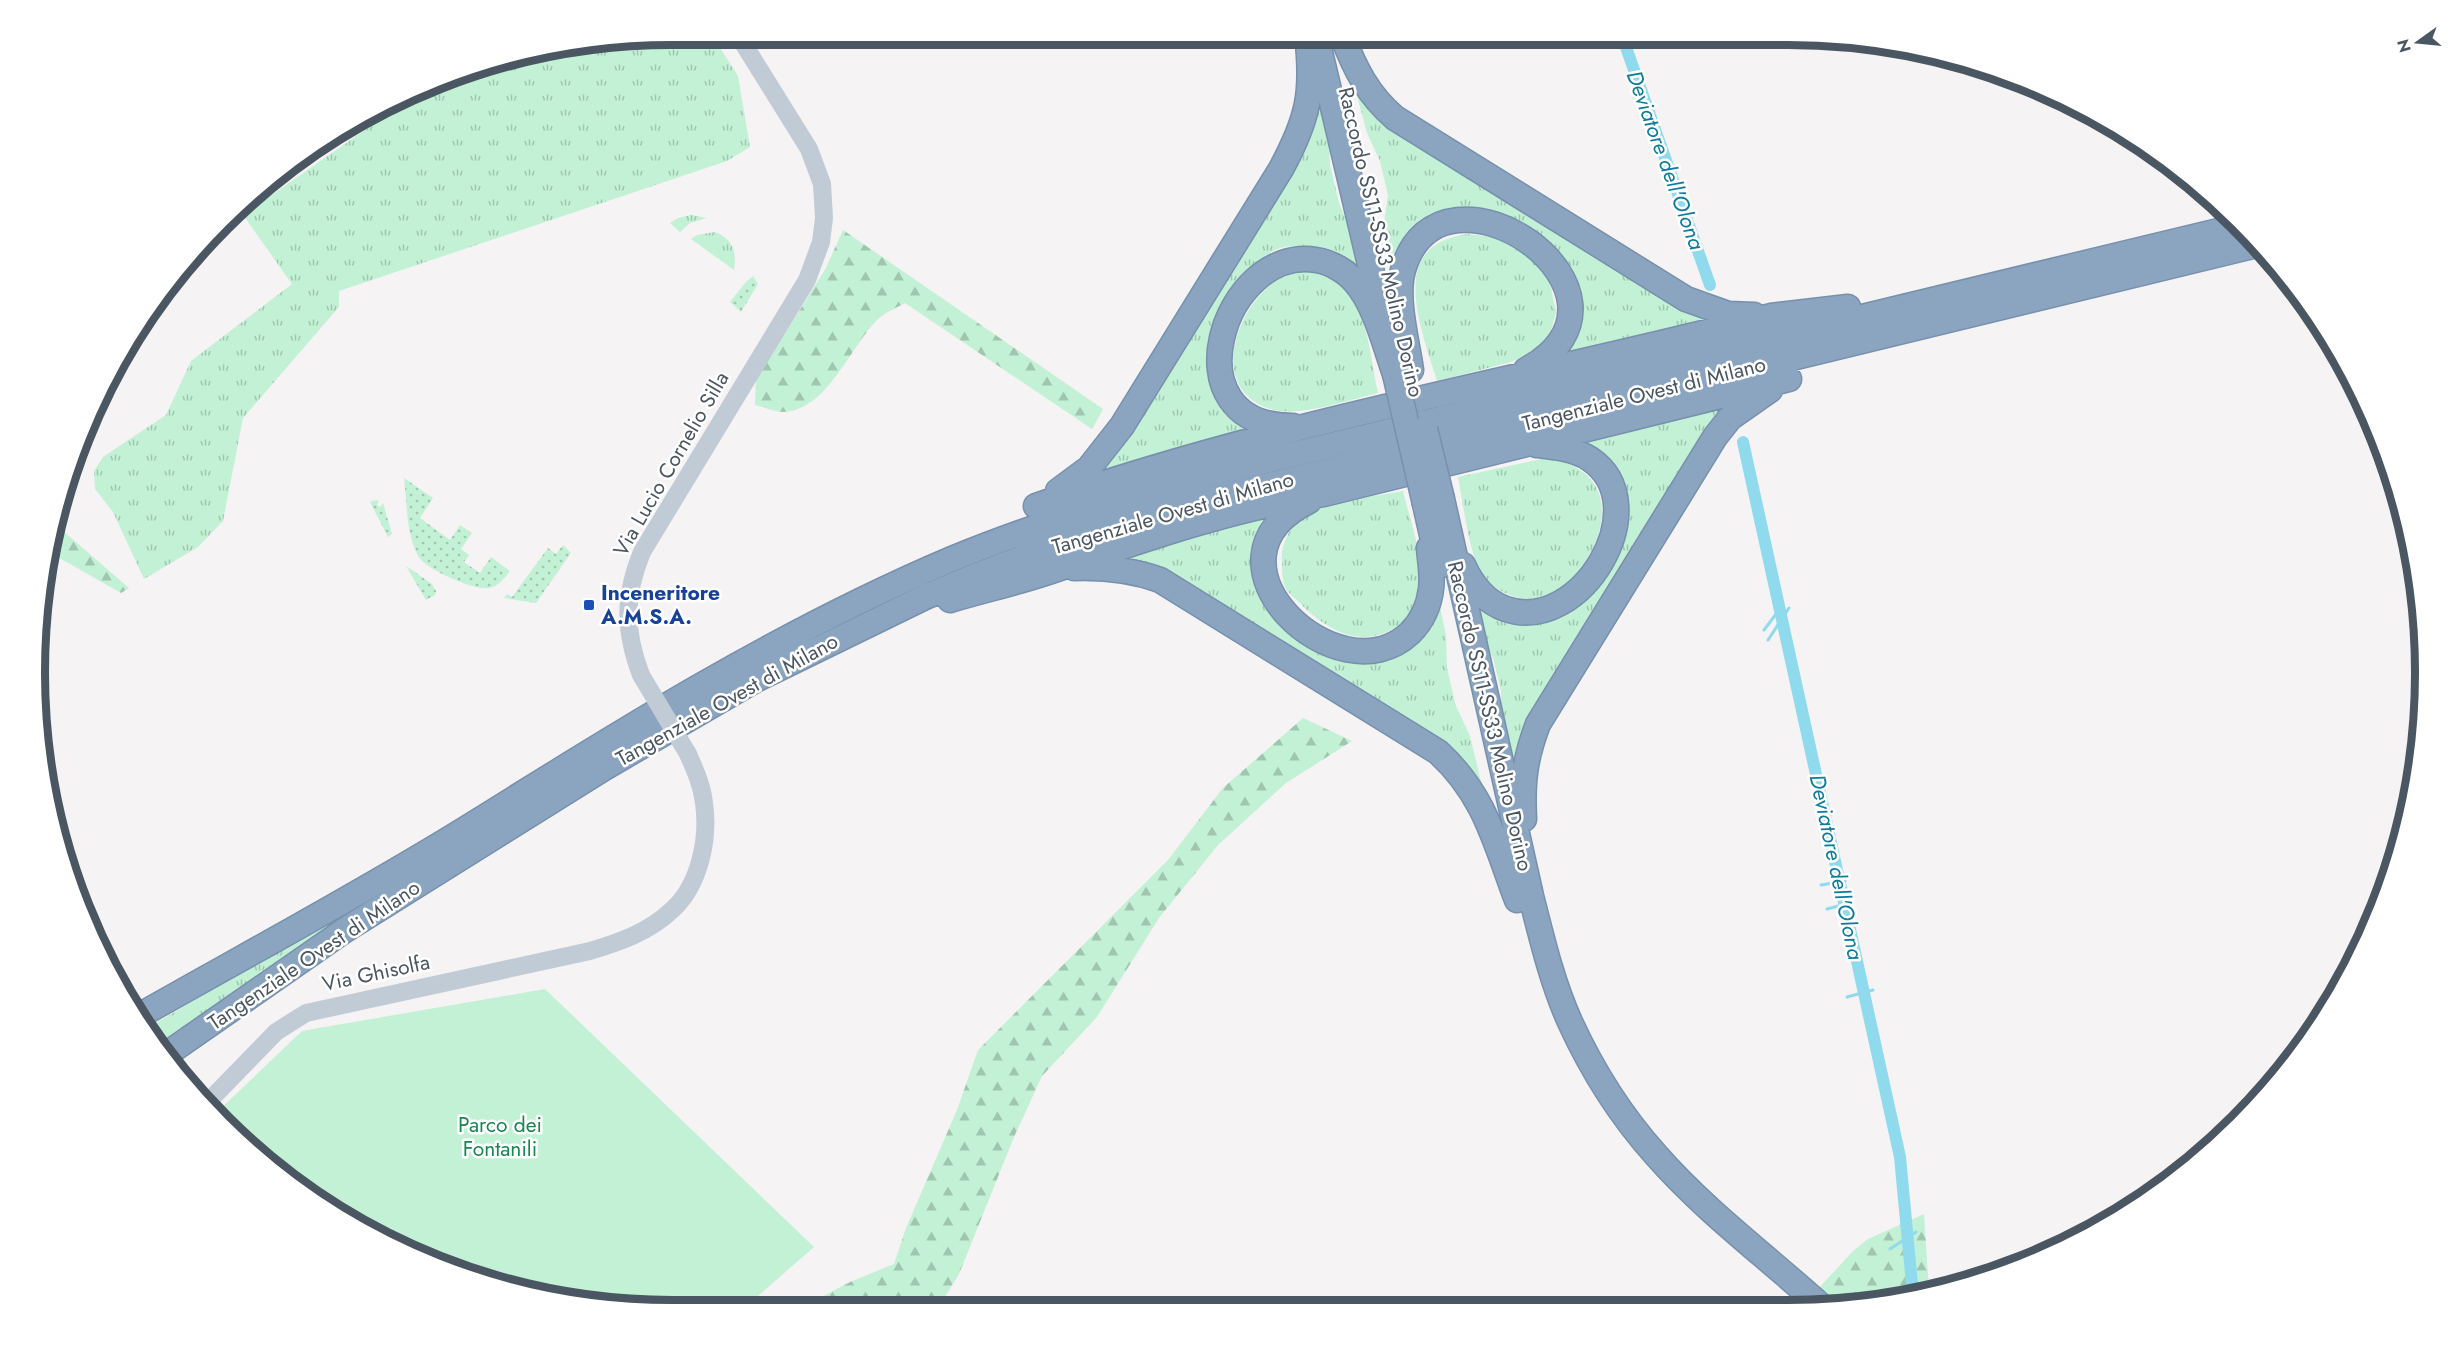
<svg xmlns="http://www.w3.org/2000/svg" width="2460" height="1345" viewBox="0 0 2460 1345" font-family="Jost,sans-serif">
<defs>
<pattern id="grass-tufts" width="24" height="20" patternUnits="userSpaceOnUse" patternTransform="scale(1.5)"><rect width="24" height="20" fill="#c3f1d5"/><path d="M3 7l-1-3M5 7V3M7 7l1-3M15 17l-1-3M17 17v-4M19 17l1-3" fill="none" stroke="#a0c6b0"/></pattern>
<pattern id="forest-firs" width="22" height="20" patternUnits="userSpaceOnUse" patternTransform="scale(1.5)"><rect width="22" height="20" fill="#c3f1d5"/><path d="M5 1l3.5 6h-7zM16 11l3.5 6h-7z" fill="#a0c6b0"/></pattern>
<pattern id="garden-dots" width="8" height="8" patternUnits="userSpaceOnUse" patternTransform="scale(1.5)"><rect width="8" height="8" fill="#c3f1d5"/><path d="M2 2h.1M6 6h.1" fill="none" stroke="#a0c6b0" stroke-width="1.8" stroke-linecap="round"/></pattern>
</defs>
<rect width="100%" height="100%" fill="#f5f3f3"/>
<path fill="url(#grass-tufts)" d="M672,35H712L738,76L750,147L727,161L339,291V307L243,418L223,521L198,547L144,579L113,512L95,489L94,471L103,457L166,415L191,361L292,284L243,215L395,109L392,103L467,68L548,47Z
M1355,88L1714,318L1555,359L1573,328L1542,240L1517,223L1488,212L1458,209L1431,218L1413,228L1395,262L1381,242L1388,195L1380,161L1367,133Z
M1320,94L1329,137L1330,165L1339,203L1350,229L1361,271C1340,254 1331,247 1303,247C1297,247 1290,246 1285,247C1251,252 1226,312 1212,339L1251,428L1089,477Z
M691,215L707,218L690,223L680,232L670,223L678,218Z
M715,232C733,239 737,252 734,270L691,239L697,235Z
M1467,234L1492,237L1511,246L1530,259L1549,278L1556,313L1550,334L1534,352L1511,362L1437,381C1427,345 1394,270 1437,244C1446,238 1457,236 1467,234Z
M1316,271C1323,273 1332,275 1338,279C1367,302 1370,357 1378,393C1349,400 1299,418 1270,409C1212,390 1232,321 1266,289C1270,285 1275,279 1280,276C1289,271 1305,271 1316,271Z
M1738,401L1516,779L1501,729V691L1493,658L1478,630L1474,593L1549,617L1622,515L1573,442Z
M1546,458C1612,467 1615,524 1579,570C1573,578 1564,588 1556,593C1534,607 1497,596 1482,575C1469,554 1463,502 1458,477Z
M1403,491C1409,517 1423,554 1421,581C1420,623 1378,648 1340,632C1324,625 1310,614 1299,602C1295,598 1289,594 1286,589C1282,582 1282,570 1282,562C1280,544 1290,526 1305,515C1326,502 1377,496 1403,491Z
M1280,512L1257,577L1358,658L1439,602L1446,635L1447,668L1456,706L1470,736L1484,794L1469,776L1113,555Z
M430,861L158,1047L144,1030Z"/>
<path fill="url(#forest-firs)" d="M843,230L1103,409L1092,429L905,303C896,308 884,313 877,320C850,347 827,411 783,412C774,412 764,407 755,405L756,380L826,268Z
M54,523L129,588L121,593L49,552Z
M1303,718L1352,741L1286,783L1218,845L1159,918L1097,1017L1042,1076L1014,1137L959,1274L938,1308L799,1309L850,1282L894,1264L906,1228L957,1110L978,1050L1168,860L1223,788Z
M1924,1214L1929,1291L1870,1305H1837L1818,1289L1853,1251L1868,1239Z"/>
<path fill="#c3f1d5" d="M545,989L814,1247L743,1309H631L507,1289L354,1225L284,1178L215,1114L302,1031Z"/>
<path fill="url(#garden-dots)" d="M753,276L758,284L741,312L730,302L745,283Z
M404,478L433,498L420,518L450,540L460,525L472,533L461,549L469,555L464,562L480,573L491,557L510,571C504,579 499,586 489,588C475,591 425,569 418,556C406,533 407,502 404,478Z
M376,500L379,501L377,505L380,507L383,503L392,534L388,537L370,502Z
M563,545L571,553L536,603L504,598L507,594L512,597L548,548L556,554Z
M406,566L432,584L436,591L435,595L426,600Z"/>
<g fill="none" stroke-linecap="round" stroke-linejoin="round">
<path stroke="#90daee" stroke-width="3" d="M1764,630L1782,606
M1768,640L1789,608
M1821,885L1845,881
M1827,909L1850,903
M1847,997L1873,990
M1890,1249L1916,1232"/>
<path stroke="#90daee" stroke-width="12" d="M1622,36L1710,285
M1743,442L1900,1157L1913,1295"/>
<g stroke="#7690ad" stroke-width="27">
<path id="highway" d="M1342,35C1355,69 1368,95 1395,118L1686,299L1728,314L1754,315
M1320,52L1380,307
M1411,370C1407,341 1395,298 1403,270C1440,140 1664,294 1526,370
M1293,426C1166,427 1223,245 1316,260C1330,262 1346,271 1355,282C1375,304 1385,346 1395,374
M1058,491L1089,468L1122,426L1281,169C1308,119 1314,93 1307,35
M1442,499L1531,896C1542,939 1552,982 1570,1022C1592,1070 1621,1116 1656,1155C1705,1211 1766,1256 1820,1305
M1309,501C1188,560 1338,701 1410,633C1422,621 1429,606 1431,589C1433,576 1430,561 1429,548
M1425,504L1439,566
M1036,506C1275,422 1526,379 1771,316L1848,307
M1463,565C1472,585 1485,602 1506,609C1581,635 1658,505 1590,459C1575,449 1555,447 1537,445
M1074,568C1104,567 1132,570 1160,580L1438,752C1485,795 1495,842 1517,900
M950,600C987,589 1024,581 1060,568C1147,538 1234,508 1324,494L1789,379
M1524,819C1522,782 1525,758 1538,724L1715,437L1730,418L1770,390
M137,1017C246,955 357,896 464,830C622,731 780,632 952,559C1037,524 1124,498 1212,474L2239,226
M164,1056L345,930L604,768L757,679L925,597L975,576L1059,544L1145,516L1220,497L2257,245"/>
</g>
<path stroke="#c1cbd6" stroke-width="18" d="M641,675C624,630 624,596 642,552L807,280L821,242L824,218L822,184L809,149L738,35
M205,1105L276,1032L306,1013L590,951C620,942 649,932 672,910C700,885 709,838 704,803C702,785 695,770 688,754"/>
<use href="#highway" stroke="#8ba5c1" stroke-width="24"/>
<g stroke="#7690ad" stroke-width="27" stroke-linecap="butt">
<path id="highway-bridge" d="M1395,374L1425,504
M1425,429L1442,499"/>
</g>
<path stroke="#c1cbd6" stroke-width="18" d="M641,675L688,754"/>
<use href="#highway-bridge" stroke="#8ba5c1" stroke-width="24"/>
</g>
<rect fill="#1a4fb4" stroke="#fff" stroke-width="2" x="583" y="599" width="12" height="12" rx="3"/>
<g text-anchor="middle" stroke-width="5" stroke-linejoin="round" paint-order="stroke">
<g font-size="21" fill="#4a5661" stroke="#fff">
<text transform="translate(1381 242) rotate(77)" y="7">Raccordo SS11-SS33 Molino Dorino</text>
<text transform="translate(1644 394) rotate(-14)" y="7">Tangenziale Ovest di Milano</text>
<text transform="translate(671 464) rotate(-60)" y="7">Via Lucio Cornelio Silla</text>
<text transform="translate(1173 513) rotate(-16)" y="7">Tangenziale Ovest di Milano</text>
<text transform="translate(727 700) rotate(-29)" y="7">Tangenziale Ovest di Milano</text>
<text transform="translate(1490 716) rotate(77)" y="7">Raccordo SS11-SS33 Molino Dorino</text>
<text transform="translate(314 955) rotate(-34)" y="7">Tangenziale Ovest di Milano</text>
<text transform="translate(376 973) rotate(-12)" y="7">Via Ghisolfa</text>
</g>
<g font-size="21" font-weight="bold" fill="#164399" stroke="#fff" text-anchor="start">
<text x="601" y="600">Inceneritore<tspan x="601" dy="24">A.M.S.A.</tspan></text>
</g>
<g font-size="21" fill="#17864f" stroke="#fff">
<text x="500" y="1132">Parco dei<tspan x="500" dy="24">Fontanili</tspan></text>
</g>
<g font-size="22" font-style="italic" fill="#0c7c9b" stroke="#fff">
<text transform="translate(1666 160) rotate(70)" y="8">Deviatore dell'Olona</text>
<text transform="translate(1837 867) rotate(78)" y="8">Deviatore dell'Olona</text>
</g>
</g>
<path d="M0 0H2460V1345H0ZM672 45H1788A627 627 0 0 1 2415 672V673A627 627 0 0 1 1788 1300H672A627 627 0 0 1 45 673V672A627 627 0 0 1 672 45Z" fill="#fff" fill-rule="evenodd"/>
<path fill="none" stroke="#4a5661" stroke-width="8" d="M672 45H1788A627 627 0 0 1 2415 672V673A627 627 0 0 1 1788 1300H672A627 627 0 0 1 45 673V672A627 627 0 0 1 672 45Z"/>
<g transform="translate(2418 42) rotate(255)" stroke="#ffffff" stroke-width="4.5" paint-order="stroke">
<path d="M0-4.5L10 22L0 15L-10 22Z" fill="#4a5661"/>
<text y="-9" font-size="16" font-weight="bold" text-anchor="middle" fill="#4a5661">N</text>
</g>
</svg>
